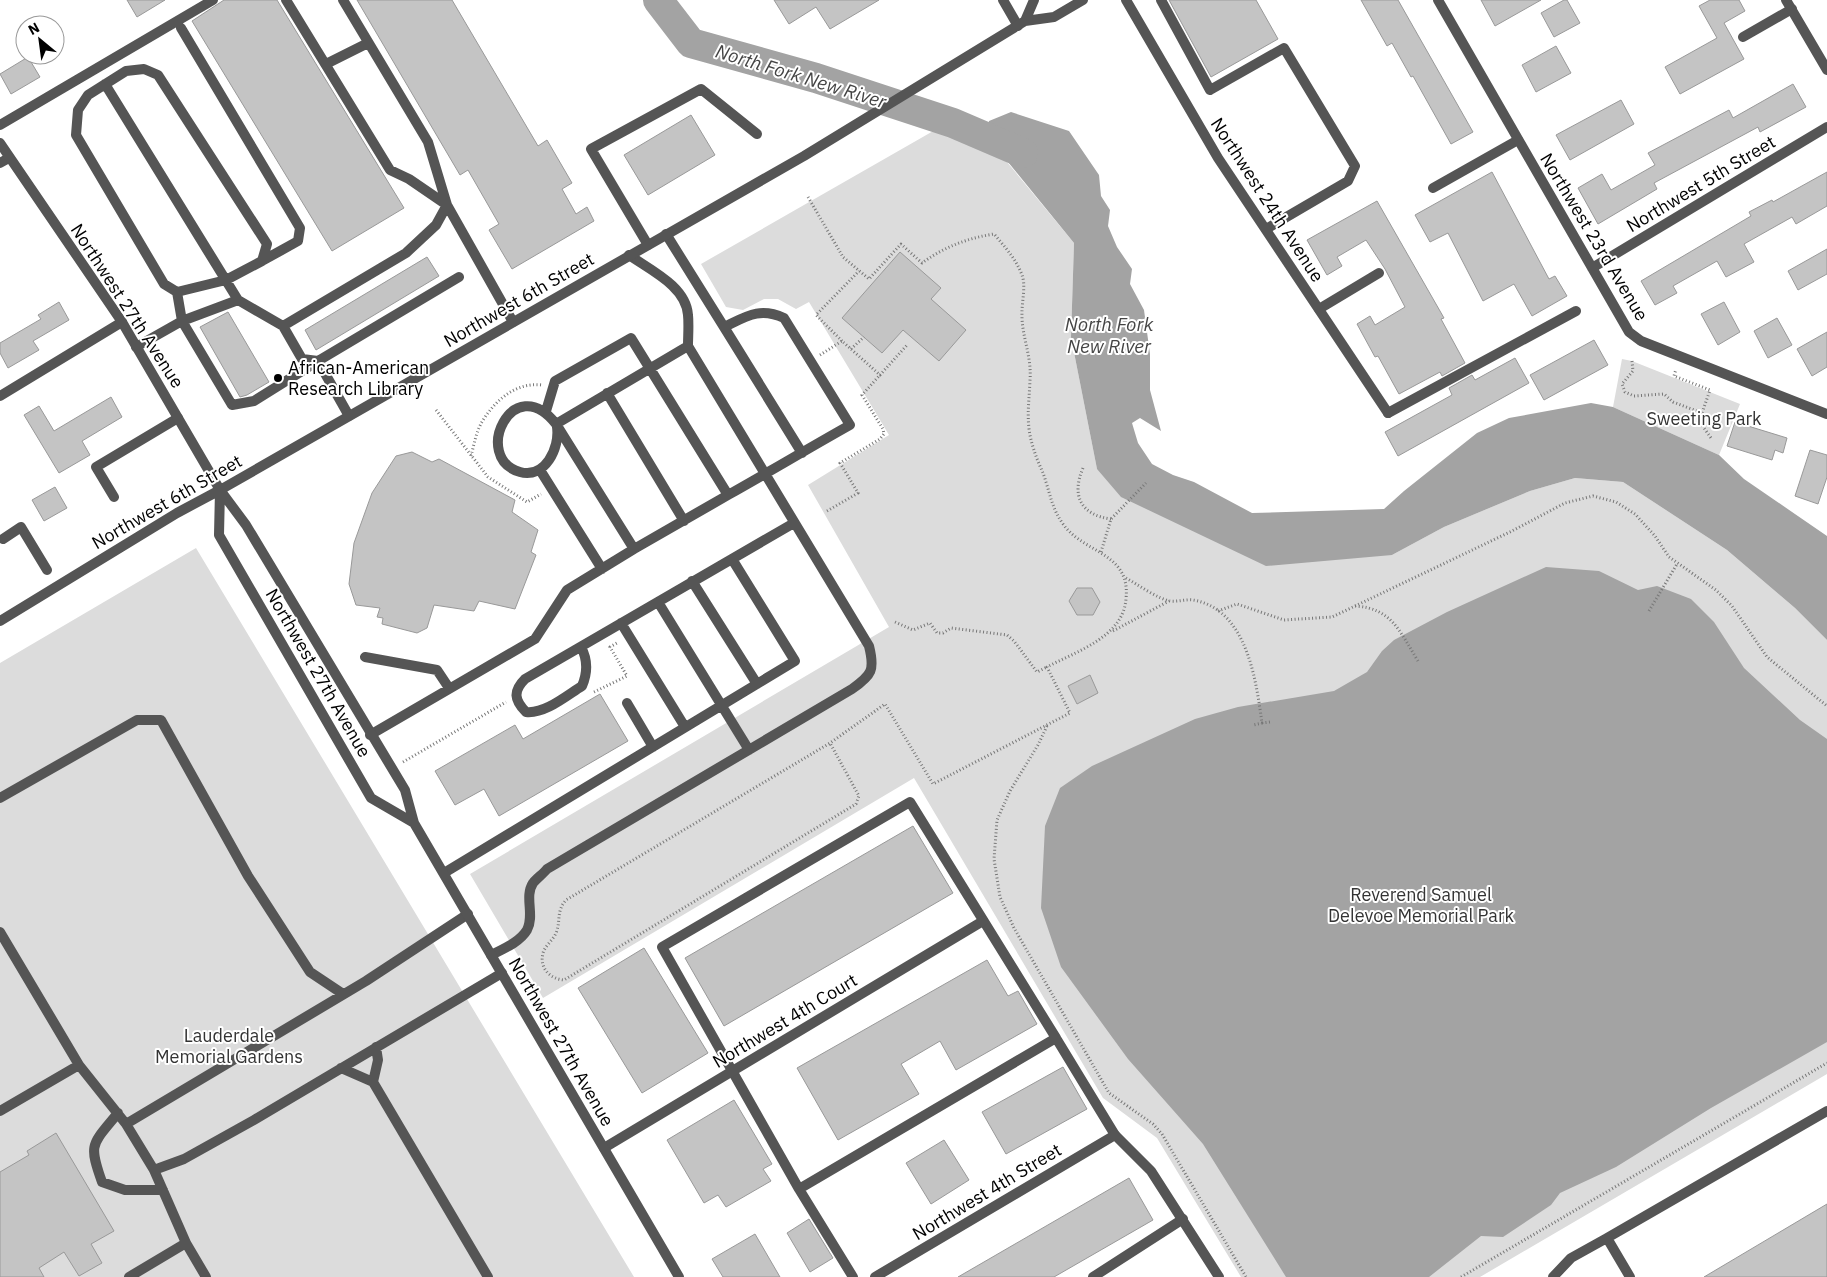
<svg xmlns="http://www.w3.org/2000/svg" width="1827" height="1277" viewBox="0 0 1827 1277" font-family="'IBM Plex Sans',sans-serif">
<rect width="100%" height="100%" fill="#fff"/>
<path fill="#dcdcdc" d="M942,126L1007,162L1074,243L1071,337L1097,469L1392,555L1444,527L1530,491L1575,478L1623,482L1727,550L1795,608L1827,640V1074L1480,1277H1241L1157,1138L1103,1098L914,778L543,998L470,874L889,627L808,485L889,435L809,302L796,309L778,299H764L743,310L726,307L701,264Z
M1622,359L1632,361L1740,404L1719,455L1613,407Z
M196,548L634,1277H0V663Z"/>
<path fill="#a3a3a3" d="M1011,112L1069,131L1099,175L1101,196L1110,210L1108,226L1117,247L1132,269L1130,284L1144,310L1150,354V390L1161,431L1140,418L1132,423L1138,443L1152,464L1173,475L1194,482L1252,513L1384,509L1404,491L1477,433L1509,418L1591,403L1613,407L1719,455L1744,479L1827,536V640L1795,608L1727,550L1623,482L1575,478L1530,491L1444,527L1392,555L1266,566L1121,497L1097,469L1071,337L1074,243L1008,162L983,148L989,121Z
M1546,567L1599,571L1638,590L1657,586L1691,599L1714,622L1744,668L1800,720L1827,739V1042L1711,1108L1616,1167L1560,1193L1551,1205L1503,1237L1481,1236L1429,1277H1286L1203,1144L1128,1059L1061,967L1041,908L1045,826L1060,788L1092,766L1195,719L1238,707L1334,691L1367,672L1382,651L1394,640L1447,612Z"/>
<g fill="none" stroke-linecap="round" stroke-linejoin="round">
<path stroke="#a3a3a3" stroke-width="30" d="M658,0L691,43L816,78L953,123L1023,153"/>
</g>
<path fill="#c4c4c4" stroke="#999" d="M127,0H165L137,17Z
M224,0H277L404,208L332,251L192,21Z
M357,0H452L538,146L547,140L572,183L562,189L576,214L587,207L594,221L512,269L489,230L499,224L468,170L460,175Z
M774,0H879L830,29L816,7L789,24Z
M1169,0H1256L1278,39L1211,77Z
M1361,0H1398L1473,132L1451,144L1413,76L1411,77L1392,43L1387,46Z
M1481,0H1541L1495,26Z
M1564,0H1567L1580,23L1554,37L1541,13Z
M1710,0H1739L1745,11L1724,23L1744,59L1680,94L1665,67L1717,38L1699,6Z
M1556,46L1571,73L1536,92L1522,65Z
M28,57L40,77L11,94L0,74Z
M1793,84L1806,107L1760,132L1758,127L1654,183L1657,189L1598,224L1578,188L1602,174L1611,190L1655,165L1648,153L1729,110L1733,118Z
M1621,100L1634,124L1570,160L1556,135Z
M691,115L715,155L648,195L624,155Z
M1492,172L1549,279L1555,276L1567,296L1532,316L1514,284L1483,301L1448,233L1430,242L1415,215Z
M1827,172V206L1796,224L1792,217L1744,244L1754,262L1726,277L1717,261L1673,286L1677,293L1655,305L1641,281L1751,216L1749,212L1772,200L1773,202Z
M1377,201L1444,318L1441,319L1465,363L1442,376L1440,372L1399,394L1378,356L1375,357L1357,324L1370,316L1375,325L1405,307L1385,269L1366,240L1337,257L1342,266L1327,275L1307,240Z
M1827,249V274L1798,290L1788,271Z
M900,252L941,288L931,299L966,330L939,361L903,330L882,353L842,318Z
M427,257L439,276L316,350L305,330Z
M59,302L69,320L33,341L39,350L8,368L0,353V343L41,319L38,315Z
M1724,302L1740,332L1718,345L1701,314Z
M228,312L269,382L247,395L240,397L200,327Z
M1777,318L1792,345L1768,358L1754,331Z
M1827,332V367L1812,376L1797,349Z
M1594,340L1608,365L1544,400L1530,375Z
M1515,358L1529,383L1398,456L1385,432L1452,395L1449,388L1472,375L1475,380Z
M111,397L122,417L82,441L90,455L59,473L24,415L39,406L54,431Z
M1735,422L1787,438L1783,453L1775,450L1772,460L1727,446Z
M1810,450L1827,455V477L1818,504L1795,496Z
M412,452L432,462L439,459L515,500L512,512L538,530L531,552L536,555L515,609L479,601L474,611L434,605L427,628L417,633L382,624L383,618L377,617L380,608L356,605L349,584L354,543L372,493L396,456Z
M55,487L67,508L44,521L32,500Z
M1077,588H1092L1100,602L1093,615H1077L1069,601Z
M1090,675L1098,693L1077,704L1068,686Z
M600,694L628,741L499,816L484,789L455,805L435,771L515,725L523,739Z
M913,826L953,893L724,1026L685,958Z
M644,948L708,1053L642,1093L578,988Z
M987,960L1008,996L1018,991L1037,1024L956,1070L940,1041L901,1064L919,1094L838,1140L797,1068Z
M1063,1067L1087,1109L1006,1154L982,1112Z
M734,1100L772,1164L763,1169L771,1181L726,1207L718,1195L704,1203L667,1140Z
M56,1133L114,1231L91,1244L102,1263L79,1276L64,1252L39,1268L44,1277H0V1172L29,1155L27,1151Z
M944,1140L969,1180L931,1204L906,1163Z
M1129,1178L1153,1220L1054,1277H958Z
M1827,1204V1277H1704Z
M809,1219L833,1258L810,1272L787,1233Z
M755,1234L780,1277H723L712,1259Z"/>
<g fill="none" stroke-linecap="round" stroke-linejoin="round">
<path stroke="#777" stroke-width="3" stroke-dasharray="1 2.5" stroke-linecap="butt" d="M808,197L843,257L869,279L901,244L922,263C944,247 968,238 994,234C1005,247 1016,259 1022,275C1026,285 1022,301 1022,312C1021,335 1032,356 1030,380C1029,406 1025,424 1034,450C1037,461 1043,471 1046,482C1051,498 1053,510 1063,524C1084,554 1131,552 1126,599C1123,637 1077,651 1047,667L1070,713L933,784L885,704L830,743L566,900C556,911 561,921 556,933C553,940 545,946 543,953C539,969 551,979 564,980L856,804L859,796L830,743
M842,341L816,315L859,271
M851,349L864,337
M820,355L842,341L880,375L908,344
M1632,361L1633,371L1622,384L1625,392L1634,396L1664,394L1673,402L1702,413L1710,390L1674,376L1676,369
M436,410L488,477L527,502L541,494
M1702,413L1705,418L1702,425L1711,438
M471,456C474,445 476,432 482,422C495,400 516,382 542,385
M1083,468C1071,496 1081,515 1111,519
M827,511L858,493L840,463L880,439L884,434L883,429L862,395L880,375
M1101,552L1111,519L1146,483
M1126,578C1137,584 1158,599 1170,601C1178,602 1186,599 1193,600C1247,609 1256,680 1262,723L1253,725
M1355,606C1392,608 1400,632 1418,661
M1218,611L1237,604L1284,620L1332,617L1510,532L1565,503L1593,496L1616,502L1635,514L1655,536L1669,557L1716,590L1732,606L1767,657L1827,706
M1649,611L1677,564
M895,622L913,630L930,623L937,633H943L951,628L1007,635L1014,641L1037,672L1047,667
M1113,631L1169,601
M594,692L627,676L610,647L617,643
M1262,723L1270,722
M1047,726L1038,745L1010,791L997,820L994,859L1000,897L1014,928L1109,1093L1153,1124L1162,1134L1246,1277
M403,762L506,702
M1461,1277L1827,1063"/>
<path stroke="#555" stroke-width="10" d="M286,0L390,170L409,179L447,205L513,322
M1161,0L1210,90L1284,48L1355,166L1348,181L1266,229
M181,28L300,228L298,241L262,261
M1743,37L1792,9
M326,64L368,43
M105,84L238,300
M0,125L213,0
M1433,188L1518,140
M666,234L724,327
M648,245L591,149L701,89L757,134
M177,292L226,280L262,261L267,244L158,75L144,69L126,71L88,95L78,110L76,135L164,284L177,292L182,321L232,405L254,401L318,361
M1319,309L1379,273
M283,326L406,253L436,225L447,205L428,142L343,0
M136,347L182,321L238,300L283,326L302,359L318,361
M607,393L684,521
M546,411L555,381L631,338L728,495L634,549L556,424
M1388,413L1576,311
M349,416L318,361L459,277
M557,427C560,448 545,479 520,472C471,458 513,369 556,424L688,346
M540,470L602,569
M728,495C769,472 809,448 850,425L784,318C760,307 747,316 724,327L802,453
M114,497L96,467L178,418
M3,539L21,527L47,570
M692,581L757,684
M658,602L749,750
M621,623L685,727
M581,647C588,660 588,672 582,686C566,696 545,714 526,712C514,700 513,691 525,679L794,523
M365,657L437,670L449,688
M627,703L653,747
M370,735L535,639L567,590L634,549
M0,798L137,720H161L248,876L310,972L343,994
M910,802L1056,1038L799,1189L662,947Z
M444,873L795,661L732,559
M0,932L79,1065
M491,955C503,949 520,942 527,930C535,915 524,897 533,883C537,878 543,874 547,869L852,689C872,675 875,670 869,646L688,346C688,336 689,325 688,315C686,286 650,270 629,255
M1056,1038L1115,1135
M376,1047L378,1060L373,1082L488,1277
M341,1068L373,1082
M0,1111L79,1065L126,1124L154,1170L186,1243L129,1277
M118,1113C92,1145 88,1143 102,1182L125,1190H163
M126,1124L366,981L468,914
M154,1170L184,1159L254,1120L502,973
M799,1189L853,1277
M186,1243L206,1277
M1093,1277L1183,1219
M1553,1277L1571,1258L1607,1238
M1630,1277L1607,1238L1827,1111"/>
<path stroke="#555" stroke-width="10" d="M1003,0L1018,26
M1126,0L1218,158L1388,413
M1438,0L1629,332L1641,341L1827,414
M1786,0L1827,70
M0,163L9,158
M1592,268L1827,127
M0,396L122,322
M604,1148L983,921
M875,1277L1115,1135L1151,1171L1219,1277"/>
<path stroke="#555" stroke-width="10" d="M1025,21L1034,0
M0,143L122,322L220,490L246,525L405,790L414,823L679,1277
M220,490L219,535L371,798L414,823
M0,621L177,513L220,490L804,156L1025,21L1054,17L1083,0"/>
</g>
<circle fill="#000" stroke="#fff" stroke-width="2" cx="278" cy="378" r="5"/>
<g text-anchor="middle" stroke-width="4" stroke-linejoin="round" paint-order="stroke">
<g font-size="18" fill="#000" stroke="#fff">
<text transform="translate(1701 184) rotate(-31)" y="6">Northwest 5th Street</text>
<text transform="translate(1267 200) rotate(57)" y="6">Northwest 24th Avenue</text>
<text transform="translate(1594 237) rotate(59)" y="6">Northwest 23rd Avenue</text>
<text transform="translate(519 300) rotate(-30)" y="6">Northwest 6th Street</text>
<text transform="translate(127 306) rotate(57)" y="6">Northwest 27th Avenue</text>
<text transform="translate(167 502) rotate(-30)" y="6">Northwest 6th Street</text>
<text transform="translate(318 673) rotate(60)" y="6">Northwest 27th Avenue</text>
<text transform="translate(785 1021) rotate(-31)" y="6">Northwest 4th Court</text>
<text transform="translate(561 1042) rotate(60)" y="6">Northwest 27th Avenue</text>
<text transform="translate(987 1192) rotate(-31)" y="6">Northwest 4th Street</text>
</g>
<g font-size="18" fill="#000" stroke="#fff" text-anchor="start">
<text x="288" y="374">African-American<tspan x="288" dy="21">Research Library</tspan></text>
</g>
<g font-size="18" fill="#333" stroke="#fff">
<text x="1704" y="425">Sweeting Park</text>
<text x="1421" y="901">Reverend Samuel<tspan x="1421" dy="21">Delevoe Memorial Park</tspan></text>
<text x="229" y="1042">Lauderdale<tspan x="229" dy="21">Memorial Gardens</tspan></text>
</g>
<g font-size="19" font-style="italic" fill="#444" stroke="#fff">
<text transform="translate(801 76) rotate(17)" y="7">North Fork New River</text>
<text x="1109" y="331">North Fork<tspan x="1109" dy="22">New River</tspan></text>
</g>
</g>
<g transform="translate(40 40) rotate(331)"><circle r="24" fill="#ffffff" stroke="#999999"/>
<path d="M0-4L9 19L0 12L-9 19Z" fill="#000000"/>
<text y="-8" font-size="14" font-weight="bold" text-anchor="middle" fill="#000000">N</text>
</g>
</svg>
